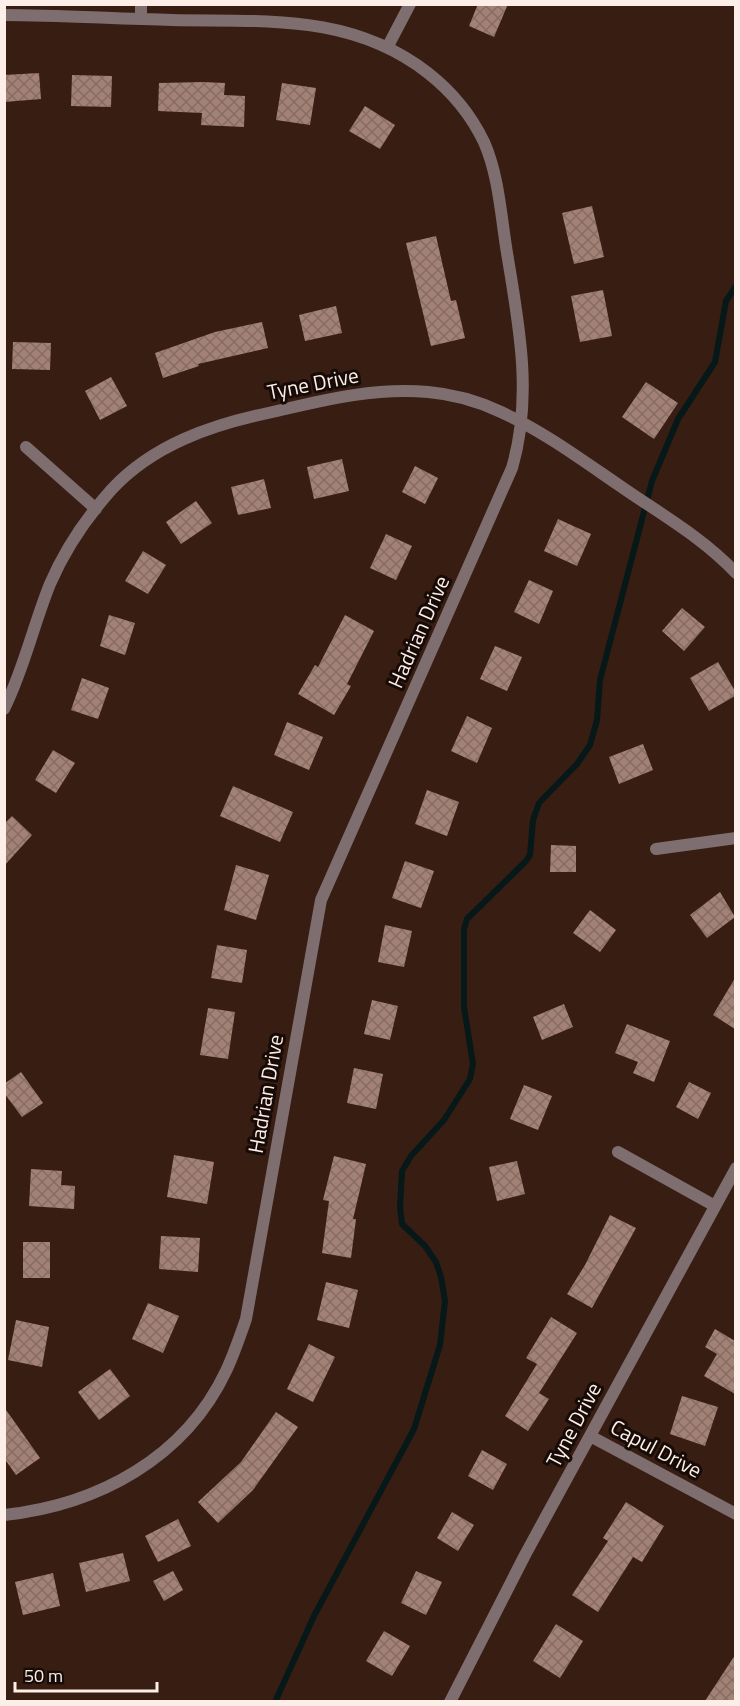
<svg xmlns="http://www.w3.org/2000/svg" width="740" height="1706" viewBox="0 0 740 1706" font-family="'Titillium Web',sans-serif">
<defs>
<pattern id="building-cross-hatch" width="8" height="8" patternUnits="userSpaceOnUse" patternTransform="scale(1.5)"><rect width="8" height="8" fill="#a38175"/><path d="M0 0l8 8M0 8l8-8" fill="none" stroke="#856d65"/></pattern>
</defs>
<rect width="100%" height="100%" fill="#381d13"/>
<g fill="none" stroke-linecap="round" stroke-linejoin="round">
<path stroke="#061818" stroke-width="6" d="M275,1702L314,1616L414,1429L440,1345L445,1301L441,1277L436,1262L425,1246L402,1224L400,1207L402,1171L411,1156L444,1120L470,1079L473,1064L464,1007V929L467,919L526,861L530,855L533,820L539,803L577,764L590,745L597,720L600,680L652,481L678,419L715,362L726,301L736,286"/>
</g>
<path fill="url(#building-cross-hatch)" d="M478,4H508L494,37L469,26Z
M39,73L41,99L4,102V75Z
M72,75L112,76L111,107L71,106Z
M203,82L225,83L224,95L245,96L244,127L201,125L202,113L158,111L159,83Z
M282,83L316,88L310,125L276,120Z
M365,106L395,125L380,149L349,131Z
M592,206L604,257L574,264L562,213Z
M436,236L451,301L456,300L465,338L431,346L406,243Z
M603,290L612,336L580,342L571,296Z
M336,306L342,333L305,341L299,315Z
M262,322L268,348L198,364L199,366L163,378L155,353L215,332Z
M13,342L51,343L50,370L12,369Z
M111,377L127,406L100,420L85,391Z
M646,382L678,403L654,439L622,417Z
M342,459L349,491L314,499L307,467Z
M415,466L438,478L425,504L402,492Z
M264,479L271,508L238,515L231,487Z
M196,501L212,523L181,544L166,522Z
M558,519L591,534L577,566L544,551Z
M386,534L412,546L396,580L370,568Z
M143,551L166,565L148,594L125,581Z
M529,580L553,591L539,624L514,612Z
M682,608L705,627L684,651L662,631Z
M109,615L135,623L125,655L100,646Z
M345,615L374,631L347,684L351,686L334,715L298,694L315,665L318,667Z
M495,646L522,657L507,691L480,679Z
M718,662L735,691V696L709,711L690,678Z
M82,678L109,688L98,719L71,710Z
M467,716L492,728L477,763L451,751Z
M287,722L323,737L309,770L274,755Z
M643,744L653,770L619,784L609,757Z
M53,750L75,763L56,793L35,780Z
M233,786L293,812L280,842L220,816Z
M427,790L459,802L447,836L415,824Z
M12,816L32,835L4,866V824Z
M551,845L576,846V872H550Z
M405,861L434,871L421,908L392,898Z
M236,865L269,875L256,920L224,910Z
M720,892L735,917L707,938L690,915Z
M590,910L616,930L600,952L573,933Z
M385,925L412,931L404,967L378,962Z
M217,945L247,950L242,983L211,978Z
M735,978V1029L713,1015Z
M372,1000L398,1006L390,1040L364,1034Z
M564,1004L573,1027L542,1040L533,1017Z
M208,1008L235,1012L228,1059L200,1055Z
M627,1024L670,1041L654,1082L633,1073L638,1062L615,1053Z
M354,1068L383,1074L376,1109L347,1103Z
M21,1072L43,1103L22,1117L4,1093V1084Z
M689,1082L711,1093L698,1119L676,1107Z
M524,1085L552,1096L538,1130L510,1119Z
M174,1155L214,1162L207,1204L167,1197Z
M334,1156L366,1164L353,1219H356L351,1258L322,1253L329,1201L323,1200Z
M517,1161L525,1194L497,1201L489,1167Z
M31,1169L62,1171L61,1185L75,1186L74,1209L29,1206Z
M610,1215L636,1228L592,1308L567,1294L585,1265Z
M161,1236L200,1238L198,1272L159,1269Z
M23,1242H50V1278H23Z
M326,1282L358,1290L349,1328L317,1320Z
M148,1303L179,1316L163,1353L132,1339Z
M551,1317L577,1333L539,1393L549,1399L528,1431L505,1416L537,1364L526,1358Z
M16,1320L49,1327L42,1367L8,1360Z
M715,1329L735,1341V1394L704,1376L717,1354L705,1347Z
M309,1344L335,1357L313,1402L287,1389Z
M110,1369L130,1396L99,1420L78,1392Z
M682,1396L718,1407L705,1446L670,1434Z
M4,1407L40,1458L16,1475L4,1458Z
M276,1412L298,1427L253,1490L218,1523L198,1502L241,1462Z
M482,1450L507,1464L493,1490L468,1476Z
M626,1502L664,1526L642,1562L633,1557L598,1612L572,1595L608,1541L603,1538Z
M452,1512L474,1525L458,1551L437,1538Z
M178,1519L191,1546L158,1562L145,1536Z
M123,1553L130,1581L86,1592L79,1563Z
M173,1571L183,1590L164,1601L153,1581Z
M416,1571L442,1582L426,1615L401,1603Z
M53,1573L60,1606L23,1615L15,1582Z
M556,1624L583,1641L560,1678L533,1661Z
M384,1631L410,1646L392,1676L366,1661Z
M735,1655V1701H705Z"/>
<g fill="none" stroke-linecap="round" stroke-linejoin="round">
<path stroke="#7e6e6f" stroke-width="12" d="M141,4V19
M4,15C60,15 116,19 172,20C264,22 351,13 428,73C451,91 471,115 484,142C499,176 501,217 507,253C519,325 533,397 512,468L321,900L246,1319C240,1336 234,1354 226,1371C185,1458 98,1505 4,1515
M388,46L410,4
M26,447L96,509
M4,709C24,669 33,626 50,584C65,549 86,518 112,489C153,445 211,425 268,413C320,401 373,387 428,392C452,394 478,401 501,412C545,432 586,463 626,490C664,516 704,539 736,573
M656,849L736,838
M618,1152L715,1206
M590,1436L736,1514
M450,1702L525,1555L736,1168"/>
</g>
<g text-anchor="middle" stroke-width="6" stroke-linejoin="round" paint-order="stroke">
<g font-size="21" fill="#fdeee8" stroke="#170b07">
<text transform="translate(313 384) rotate(-11)" y="7">Tyne Drive</text>
<text transform="translate(419 632) rotate(-66)" y="7">Hadrian Drive</text>
<text transform="translate(266 1094) rotate(-80)" y="7">Hadrian Drive</text>
<text transform="translate(574 1425) rotate(-62)" y="7">Tyne Drive</text>
<text transform="translate(656 1449) rotate(28)" y="7">Capul Drive</text>
</g>
</g>
<rect width="740" height="1706" fill="none" stroke="#fdeee8" stroke-width="12"/>
<path d="M15 1682v9h142v-9" fill="none" stroke="#fdeee8" stroke-width="3"/>
<text x="24" y="1682" font-size="18" fill="#fdeee8" stroke="#170b07" stroke-width="4.5" paint-order="stroke">50 m</text>
</svg>
